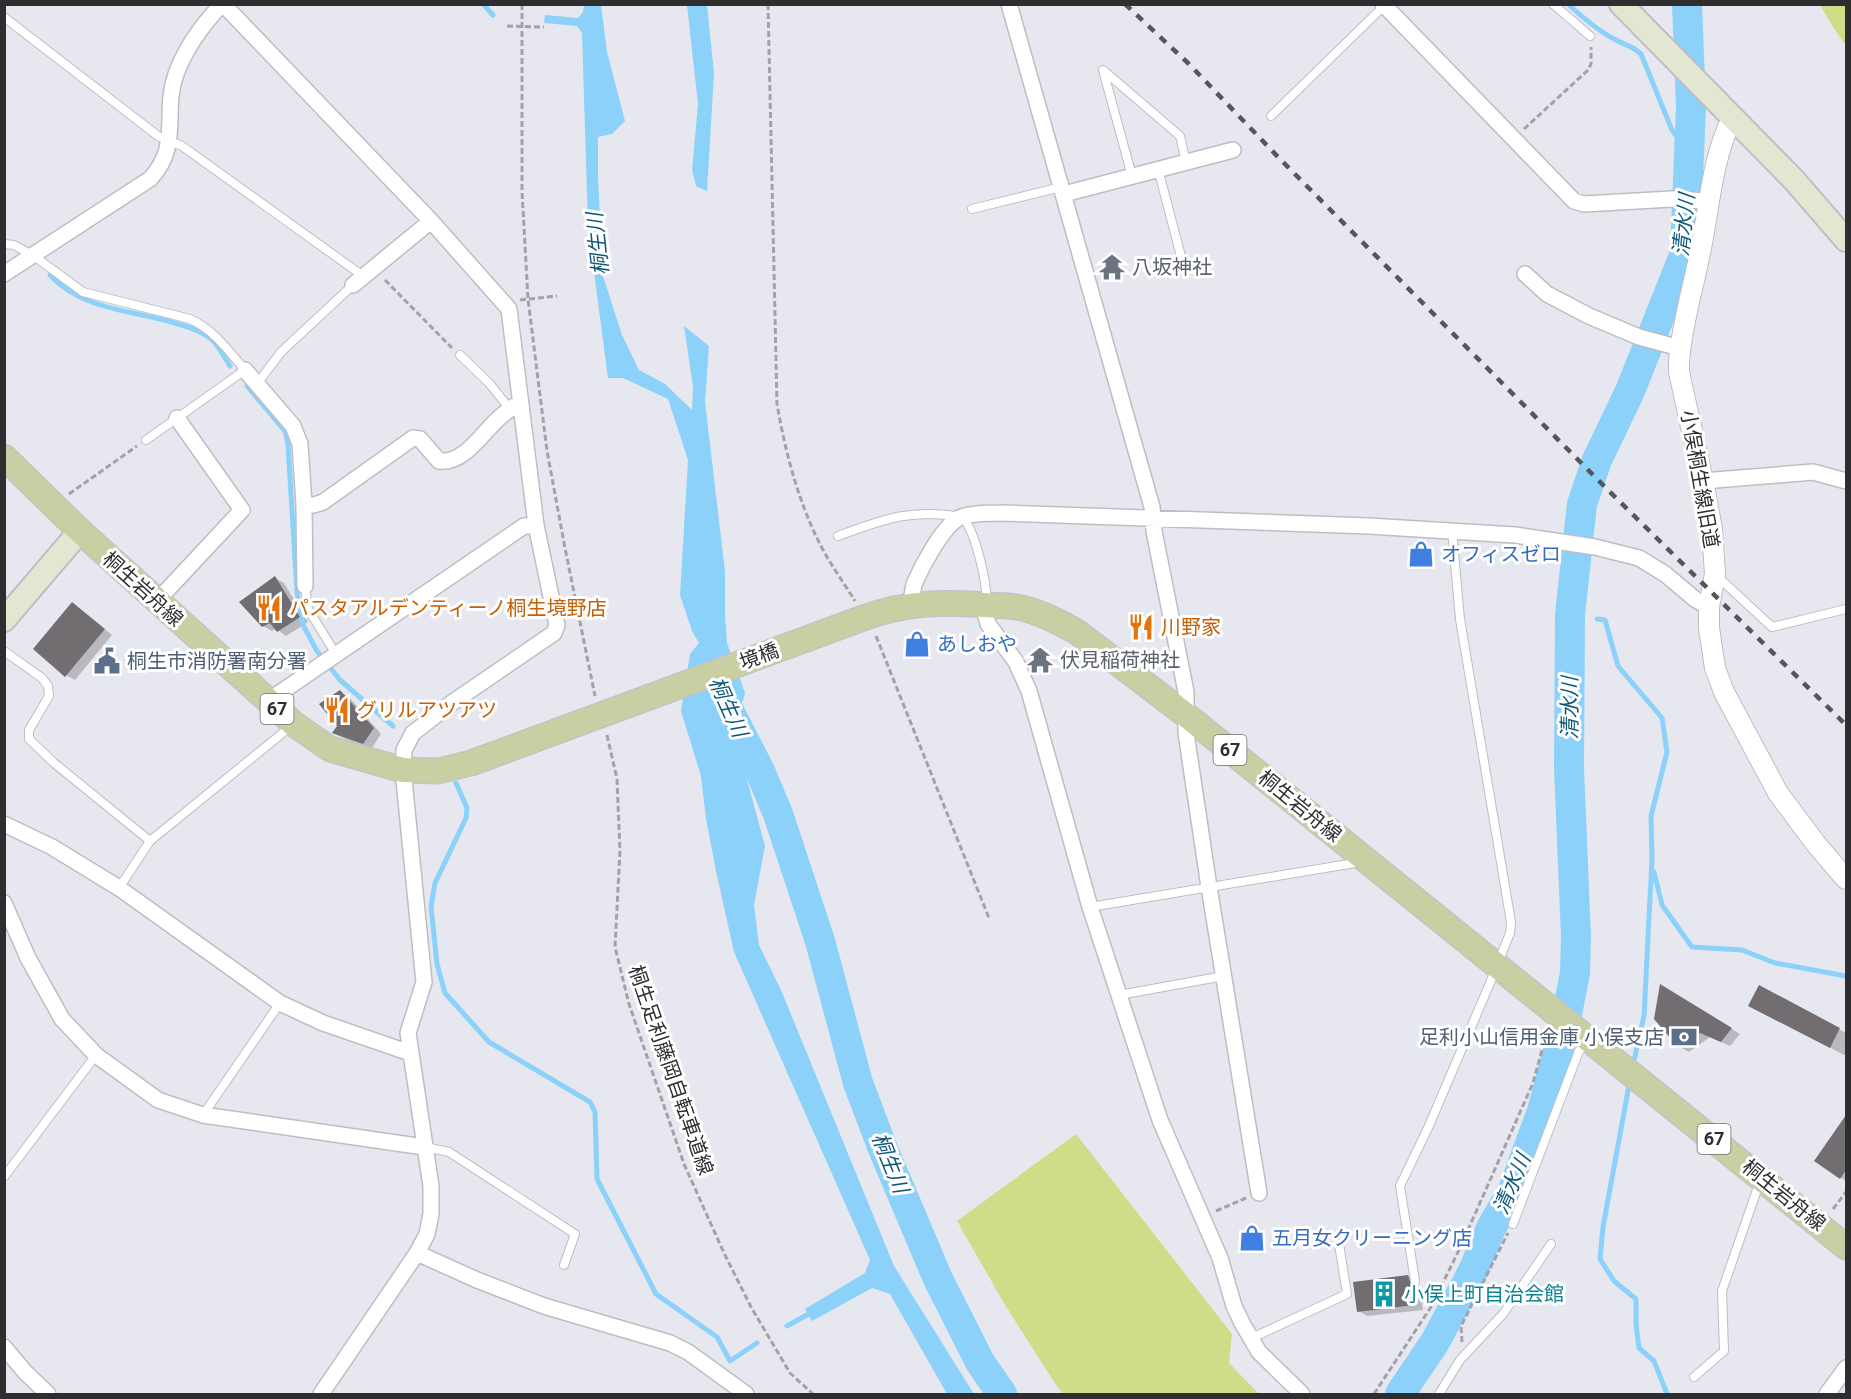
<svg xmlns="http://www.w3.org/2000/svg" width="1851" height="1399" viewBox="0 0 1851 1399" font-family="Roboto,'Noto Sans JP',sans-serif">
<rect width="100%" height="100%" fill="#e7e8ef"/>
<path fill="#cede88" d="M1820,5H1846V46L1833,27Z
M1076,1134L1232,1334L1229,1363L1259,1394H1064L1058,1388L1005,1305L957,1221Z"/>
<path fill="#8bd1fa" d="M584,5H601L607,52L625,121L612,134L598,137V178L603,276L622,335L639,370L665,384L692,410L693,387L684,326L709,346L705,402L725,571V614L727,643L745,693L743,701L731,707L736,739L765,846L754,905L759,945L781,990L894,1266L974,1394H947L890,1294L872,1288L812,1321L805,1309L865,1273L870,1260L734,952L716,871L706,819L701,776L681,711L690,654L699,643L692,631L680,595L688,460L668,399L623,378H608L588,227L582,33L577,26L544,23L545,15L578,18L583,12Z
M687,5H707L714,73L707,191L696,186L692,170L698,104Z"/>
<path fill="#0003" d="M275,578L284,583L308,622L286,636L276,629L272,631L263,626Z
M73,604L112,635L75,680L66,675Z
M340,692L349,697L381,734L372,748L347,740L337,735Z
M1661,986L1740,1034L1730,1046L1710,1037L1689,1052L1680,1047L1655,1018Z
M1759,987L1846,1033V1056L1768,1015Z
M1846,1118V1181L1816,1161Z
M1408,1276L1417,1281L1420,1292L1423,1310L1367,1316L1359,1311Z"/>
<g fill="none" stroke-linecap="round" stroke-linejoin="round">
<path stroke="#8bd1fa" stroke-width="5" d="M483,4L493,15
M1568,4C1582,17 1598,31 1616,40C1625,45 1633,46 1641,54L1672,130L1689,153
M50,275C83,311 134,310 178,324C189,327 202,331 211,339C219,346 224,357 230,366
M247,386L285,431L288,444L297,593L303,625L317,651L340,680L393,726
M1597,619L1605,620L1618,666L1662,718L1667,752L1651,816L1652,860
M456,783L467,808L466,818L435,883L431,907L437,964L445,993L489,1042L590,1102L595,1112L597,1179L656,1294L717,1337L730,1361L757,1343
M1654,872L1662,905L1692,947L1742,950L1775,963L1846,976
M1633,1065L1644,1016L1652,859
M1630,1080L1603,1227L1600,1259L1614,1281L1636,1299V1325L1639,1348L1654,1361L1667,1394
M787,1326L814,1311"/>
<path stroke="#8bd1fa" stroke-width="30" d="M716,685L760,771L778,814L820,941L858,1083L883,1149L938,1279L980,1362L1002,1394
M1400,1394L1435,1342L1473,1271L1491,1228L1513,1190L1542,1111L1565,1024L1575,973L1576,937L1569,768L1570,615L1582,504L1597,460L1630,391L1685,253L1691,107L1687,4"/>
</g>
<path fill="#716d71" d="M275,576L300,617L277,632L270,623L262,627L239,602Z
M72,602L105,629L65,677L33,649Z
M340,690L374,728L363,744L332,733L337,726L319,704Z
M1660,984L1732,1028L1721,1042L1700,1033L1679,1048L1654,1019Z
M1759,985L1840,1028L1830,1048L1748,1006Z
M1846,1115V1170L1840,1179L1814,1161Z
M1408,1275L1412,1286L1414,1305L1357,1312L1353,1282Z"/>
<g fill="none" stroke-linecap="round" stroke-linejoin="round">
<g stroke="#bdbec4" stroke-width="10">
<path id="service" d="M1553,4L1590,36
M4,17L158,136L182,146L363,276
M1271,116L1386,4
M1158,169L1182,260
M1132,176L1103,70L1180,136L1186,162
M972,209L1061,187
M4,244L14,245L34,256L83,292L190,319C214,330 228,350 245,370L146,440
M460,355L489,383L510,409
M257,384L281,352L353,285
M838,536C884,519 912,508 962,517C975,529 988,585 986,603
M1718,577L1772,627L1846,609
M305,586L308,609L336,654
M4,651L42,678L48,686L49,696L29,730V739L54,763L150,841
M119,888L150,841L290,727
M1090,907L1361,862
M1119,995L1224,976
M203,1115L280,1003
M425,1147L449,1152L575,1234L564,1265
M4,1177L96,1055
M1513,1224L1579,1051L1588,1041
M1415,1281L1400,1186L1428,1128L1490,983L1510,933L1511,922L1460,619L1452,531
M1252,1341L1258,1335L1347,1294L1339,1244
M1694,1377L1724,1351L1722,1291L1760,1181
M1439,1394L1460,1360L1503,1314L1551,1244"/>
</g>
<g stroke="#bdbec4" stroke-width="18">
<path id="minor" d="M223,4L431,221L509,309L536,525L557,625L554,633L453,702L413,733L404,750L403,770L424,982L408,1033L431,1186V1214L427,1234L417,1253L321,1394
M1009,4L1152,507L1154,531L1186,692V733L1209,887L1259,1193
M1383,4L1574,201L1584,204L1672,199L1708,201
M1064,194L1233,150
M4,274L150,179C182,145 162,112 176,74C185,49 204,23 222,4
M1525,274L1547,294L1589,316L1639,337L1680,348
M353,285L431,221
M245,370L293,426L300,444L304,505L305,586
M1703,481L1813,472L1846,481
M304,505H314L323,502L413,438L420,439L439,461C463,464 481,435 497,420C504,413 512,408 520,402
M157,601L242,510L177,418
M911,605C912,598 912,590 915,582C922,566 943,526 959,518C972,512 991,514 1005,513L1369,526L1515,535L1595,547L1639,558L1665,574L1696,600L1709,607
M986,605V617L988,624L1016,662L1029,691L1090,907L1160,1120L1220,1258L1234,1306L1242,1323L1259,1352L1302,1394
M268,701L524,526L536,525
M4,824L52,847L119,888L280,1003L323,1023L410,1053
M4,903L28,958L62,1019L96,1055L158,1100L203,1115L424,1147
M417,1253L477,1280L544,1306L670,1343L688,1352L746,1394
M4,1347L25,1372L48,1394
M1827,1394L1846,1368"/>
</g>
<g stroke="#bdbec4" stroke-width="22">
<path id="tertiary" d="M1732,118C1712,160 1710,203 1701,248C1694,285 1682,323 1679,361V372L1703,481L1712,529L1715,574L1709,607V628L1715,668L1724,692L1778,793L1816,844L1846,879"/>
</g>
<g stroke="#bdbec4" stroke-width="26">
<path id="secondary" d="M1621,4L1794,180L1846,240
M4,620L80,531"/>
</g>
<g stroke="#c4c4c5" stroke-width="27">
<path id="primary" d="M4,457L80,531L294,724L330,749L403,770L438,771L471,763L863,618C908,602 938,602 985,605C997,606 1010,605 1022,608C1042,613 1059,622 1077,632L1186,715L1846,1247"/>
</g>
<path stroke="#a2a2a8" stroke-width="3" stroke-dasharray="6 3" stroke-linecap="butt" d="M522,4V191L528,299L547,451L565,548L595,696
M768,4L777,404C786,457 802,516 830,562C838,575 847,588 855,601
M507,26L544,27
M1524,129L1588,70L1591,64V47
M385,280L452,348
M520,300L557,296
M69,494L137,446
M876,636L989,918
M607,735L617,779L620,851L615,947L629,1004L684,1164L724,1253L751,1307L790,1373L813,1394
M1833,1209L1846,1192
M1216,1211L1246,1198
M1462,1342L1461,1326L1508,1233
M1374,1394L1431,1307L1460,1248L1533,1083L1547,1032"/>
<use href="#service" stroke="#fff" stroke-width="8"/>
<use href="#minor" stroke="#fff" stroke-width="15"/>
<use href="#tertiary" stroke="#fff" stroke-width="20"/>
<use href="#secondary" stroke="#e3e7d1" stroke-width="22"/>
<use href="#primary" stroke="#c8d0a3" stroke-width="24"/>
<path stroke="#56565a" stroke-width="4.5" stroke-dasharray="8 8" stroke-linecap="butt" d="M1125,4L1189,64L1280,159L1608,490L1846,725"/>
</g>
<defs>
<g id="temple-bare" transform="scale(2.07)"><path d="M0-6L5-2H3V0L6.5 2.5H4V6H1.5V3h-3V6H-4V2.5H-6.5L-3 0V-2H-5Z" fill="#6b7280" stroke="#fff" stroke-width="2.5" paint-order="stroke"/></g>
<g id="shop-bare" transform="scale(2.07)"><path d="M-5-2.5h2.3a2.7 3.5 0 0 1 5.4 0H5L5.5 6h-11ZM-1.5-2.5h3a1.5 2.3 0 0 0-3 0Z" fill="#3f7fe0" stroke="#fff" stroke-width="2.5" paint-order="stroke"/></g>
<g id="restaurant-bare" transform="scale(2.07)"><path d="M-5-6h1v4h1v-4h1v4h1v-4h1v5L-1.5 .5V6h-2V.5L-5-1ZM5-6V6H3V1.5H1.5Q1.5-4 5-6Z" fill="#e8710a" stroke="#fff" stroke-width="2.5" paint-order="stroke"/></g>
<g id="civic-bare" transform="scale(2.07)"><path d="M-.6-6.5H3V-4.5H.6V-3L4-1V1h2V6H-6V1h2V-1L-.6-3ZM-1.2 2.5V6h2.4V2.5Z" fill="#5c6f8a" stroke="#fff" stroke-width="2.5" paint-order="stroke"/></g>
<g id="bank-bare" transform="scale(2.07)"><path d="M-6-4H6V4H-6ZM0-2.3a2.3 2.3 0 1 0 0 4.6a2.3 2.3 0 1 0 0-4.6Z" fill="#5c6f8a" stroke="#fff" stroke-width="2.5" paint-order="stroke"/></g>
<g id="building-bare" transform="scale(2.07)"><path d="M-4-6H4V6H1V3H-1V6H-4ZM-2.5-4.3h1.7v1.8h-1.7ZM.8-4.3h1.7v1.8H.8ZM-2.5-1h1.7V.8h-1.7ZM.8-1h1.7V.8H.8Z" fill="#0f9aa8" stroke="#fff" stroke-width="2.5" paint-order="stroke"/></g>
</defs>
<g fill-rule="evenodd">
<use href="#temple-bare" x="1112" y="267"/>
<use href="#shop-bare" x="1421" y="554"/>
<use href="#restaurant-bare" x="269" y="608"/>
<use href="#restaurant-bare" x="1141" y="627"/>
<use href="#shop-bare" x="917" y="644"/>
<use href="#temple-bare" x="1040" y="660"/>
<use href="#civic-bare" x="107" y="661"/>
<use href="#restaurant-bare" x="337" y="710"/>
<use href="#bank-bare" x="1684" y="1037"/>
<use href="#shop-bare" x="1252" y="1238"/>
<use href="#building-bare" x="1384" y="1294"/>
</g>
<g text-anchor="middle" stroke-width="6" stroke-linejoin="round" paint-order="stroke">
<g fill="#fff" stroke="#6d6d6f" stroke-width="1.5">
<rect x="260.5" y="694" width="33" height="30" rx="4.5"/>
<rect x="1213.5" y="735" width="33" height="30" rx="4.5"/>
<rect x="1697.5" y="1124" width="33" height="30" rx="4.5"/>
</g>
<g font-size="18" font-weight="bold" fill="#2e2e31">
<text x="277" y="715">67</text>
<text x="1230" y="756">67</text>
<text x="1714" y="1145">67</text>
</g>
<g font-size="20" fill="#5b616d" stroke="#fff" text-anchor="start">
<text x="1132" y="274">八坂神社</text>
<text x="1060" y="667">伏見稲荷神社</text>
</g>
<g font-size="20" fill="#2e2e31" stroke="#fff">
<text transform="translate(1700 479) rotate(80)" y="7">小俣桐生線旧道</text>
<text transform="translate(143 589) rotate(42)" y="7">桐生岩舟線</text>
<text transform="translate(759 656) rotate(-20)" y="7">境橋</text>
<text transform="translate(1300 806) rotate(39)" y="7">桐生岩舟線</text>
<text transform="translate(671 1070) rotate(71)" y="7">桐生足利藤岡自転車道線</text>
<text transform="translate(1784 1195) rotate(39)" y="7">桐生岩舟線</text>
</g>
<g font-size="20" fill="#366cbe" stroke="#fff" text-anchor="start">
<text x="1441" y="561">オフィスゼロ</text>
<text x="937" y="651">あしおや</text>
<text x="1272" y="1245">五月女クリーニング店</text>
</g>
<g font-size="20" fill="#c56008" stroke="#fff" text-anchor="start">
<text x="289" y="615">パスタアルデンティーノ桐生境野店</text>
<text x="1161" y="634">川野家</text>
<text x="357" y="717">グリルアツアツ</text>
</g>
<g font-size="20" fill="#4e5e75" stroke="#fff" text-anchor="start">
<text x="127" y="668">桐生市消防署南分署</text>
<text x="1664" y="1044" text-anchor="end">足利小山信用金庫 小俣支店</text>
</g>
<g font-size="20" fill="#0d838f" stroke="#fff" text-anchor="start">
<text x="1404" y="1301">小俣上町自治会館</text>
</g>
<g font-size="21" font-style="italic" fill="#0f5879" stroke="#fff">
<text transform="translate(1684 225) rotate(-84)" y="7">清水川</text>
<text transform="translate(598 244) rotate(-96)" y="7">桐生川</text>
<text transform="translate(728 707) rotate(66)" y="7">桐生川</text>
<text transform="translate(1570 708) rotate(-90)" y="7">清水川</text>
<text transform="translate(890 1163) rotate(68)" y="7">桐生川</text>
<text transform="translate(1512 1184) rotate(-67)" y="7">清水川</text>
</g>
</g>
<rect width="1851" height="1399" fill="none" stroke="#2e2e31" stroke-width="12"/>
</svg>
